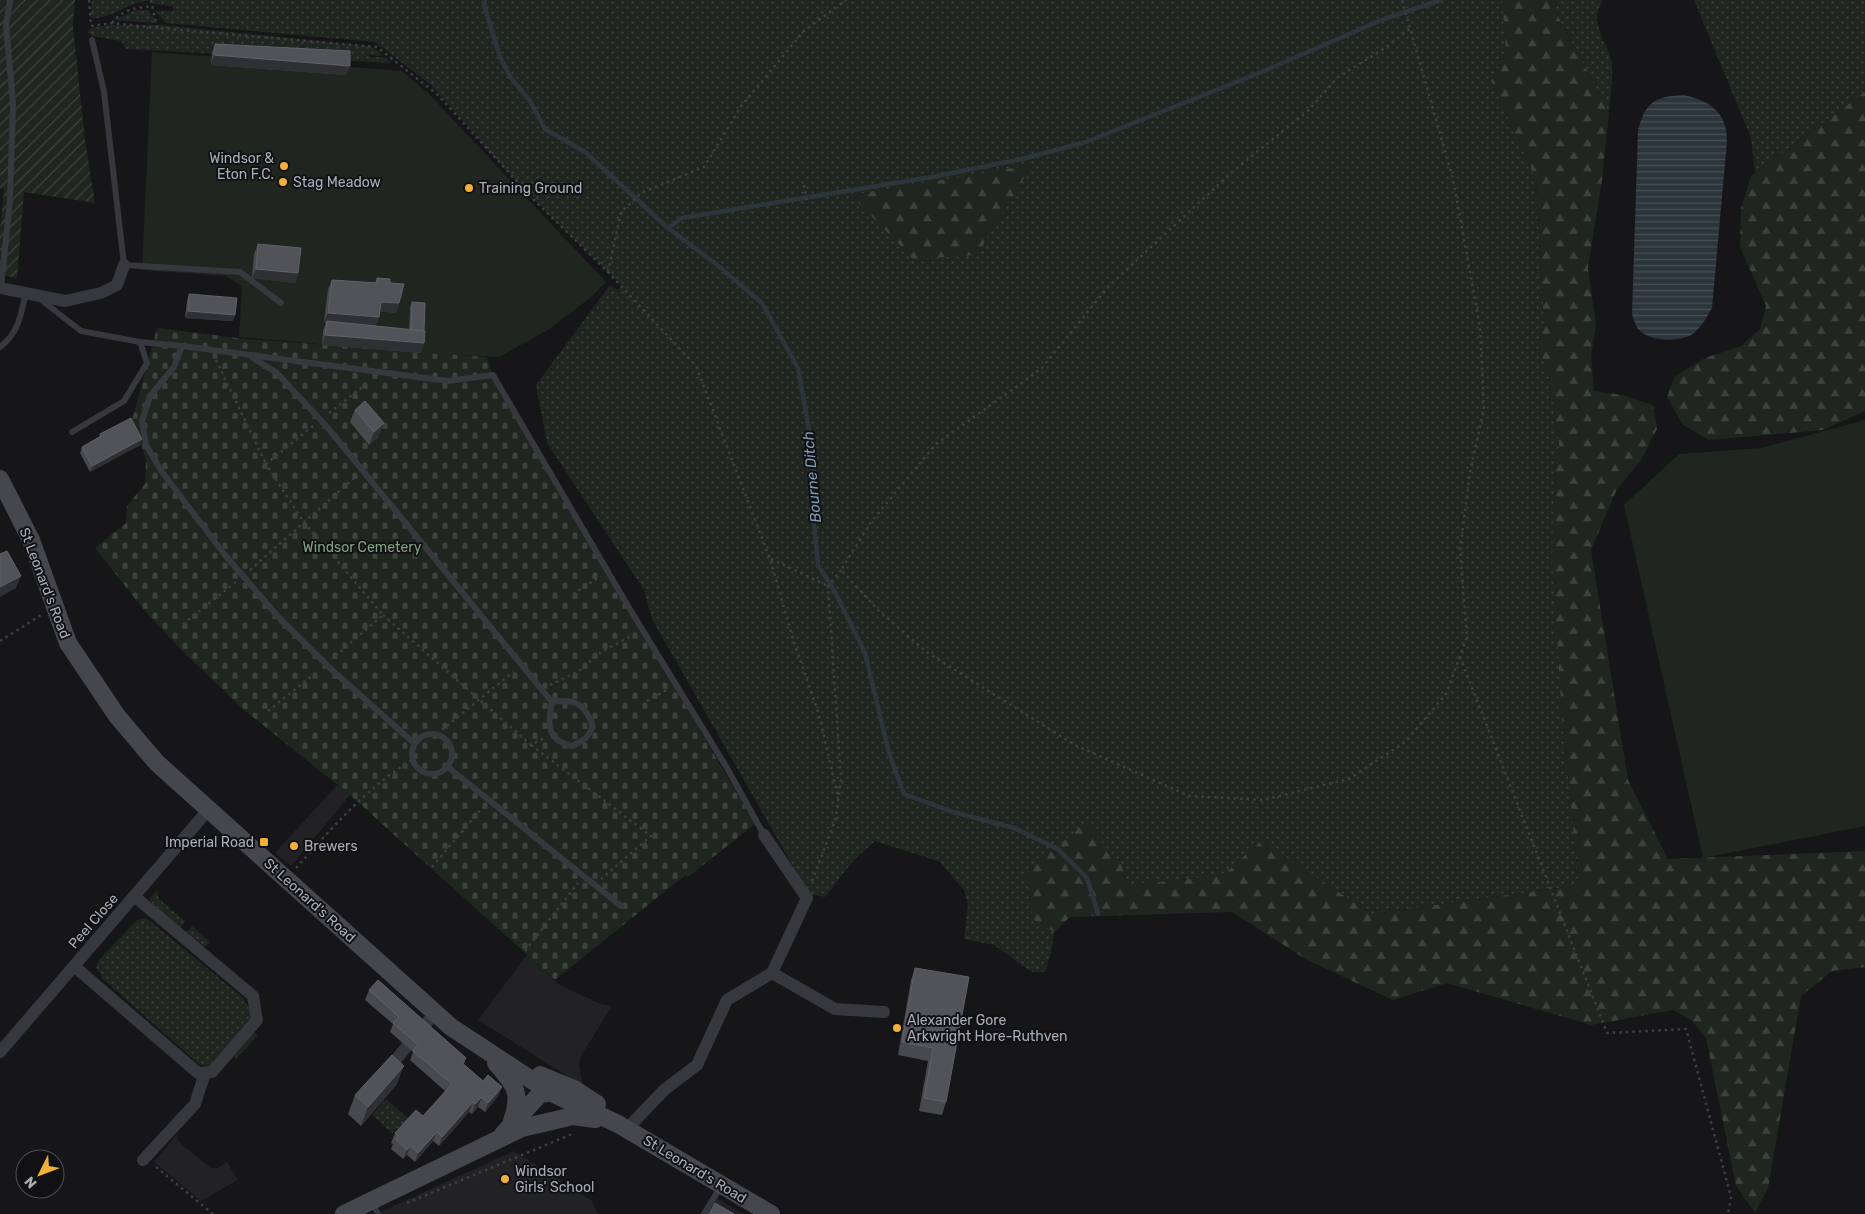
<svg xmlns="http://www.w3.org/2000/svg" width="1865" height="1214" viewBox="0 0 1865 1214" font-family="Rubik,sans-serif">
<defs>
<pattern id="grass-dots" width="8" height="8" patternUnits="userSpaceOnUse" patternTransform="scale(1.25)"><rect width="8" height="8" fill="#1e261f"/><path d="M2 2h.1M6 6h.1" fill="none" stroke="#3c433d" stroke-width="1.8" stroke-linecap="round"/></pattern>
<pattern id="forest-firs" width="22" height="20" patternUnits="userSpaceOnUse" patternTransform="scale(1.25)"><rect width="22" height="20" fill="#1e261f"/><path d="M5 1l3.5 6h-7zM16 11l3.5 6h-7z" fill="#3c433d"/></pattern>
<pattern id="cemetery-stones" width="16" height="16" patternUnits="userSpaceOnUse" patternTransform="scale(1.25)"><rect width="16" height="16" fill="#1e261f"/><path d="M2 7V4a2 2 0 0 1 4 0v3zM10 15v-3a2 2 0 0 1 4 0v3z" fill="#3c433d"/></pattern>
<pattern id="garden-furrows" width="10" height="10" patternUnits="userSpaceOnUse" patternTransform="scale(1.25)"><rect width="10" height="10" fill="#1e261f"/><path d="M-1 1l2-2M0 10L10 0M9 11l2-2" fill="none" stroke="#3c433d"/></pattern>
<pattern id="water-rules" width="6" height="5" patternUnits="userSpaceOnUse" patternTransform="scale(1.25)"><rect width="6" height="5" fill="#2c353c"/><path d="M0 2.5h6" fill="none" stroke="#485056"/></pattern>
</defs>
<rect width="100%" height="100%" fill="#161618"/>
<path fill="#222225" d="M337,785L350,795L291,866L275,853Z
M527,955L560,985L601,1004L612,1006L581,1056L579,1065L583,1086L478,1020Z
M177,1134V1139L182,1145L211,1168H218L227,1162L238,1180L201,1201L154,1162Z
M514,1151L592,1201L598,1214H376Z
M713,1196L744,1214H702Z"/>
<path fill="url(#grass-dots)" d="M92,0H148V1C127,2 111,20 90,18Z
M152,0H1502L1506,53L1491,81L1536,179L1544,324L1538,345L1549,377L1560,451L1554,465L1562,717L1579,885L1372,914L1261,842L1222,876L1126,885L1122,865L1033,919L1054,932L1051,953L1045,972H1032L994,945L964,939L968,905L964,890L940,862L875,841L853,861L825,897L809,894L652,619L644,590L547,443L536,385L610,285L618,290L622,286L523,189L431,85L375,42L166,23L155,11H173V6L153,4Z
M1556,0H1603C1587,24 1609,42 1612,65C1613,80 1610,97 1609,112L1555,11Z
M1694,0H1865V92L1755,173L1751,138Z
M136,10H148L157,23L113,20Z
M111,25H161L367,46L374,48L383,56L368,55L369,57H385L391,63L126,49L121,41L92,36L87,32L91,28Z
M157,890L159,899L185,921L179,929L153,905L150,899Z
M145,918L149,920L241,996L253,1013L251,1019L209,1066L200,1065L103,979L96,967L99,960L137,920Z
M192,926L210,942L203,949L185,934Z
M253,1032L258,1035L236,1059L233,1056Z
M386,1099L409,1119L392,1133L372,1115Z"/>
<path fill="url(#forest-firs)" d="M1502,0H1556L1555,11L1609,112L1602,180L1588,268L1596,325L1591,356L1594,391L1623,395L1653,405L1657,429L1641,460L1617,489L1591,550L1628,780L1668,859L1865,851V967L1832,971L1801,996L1768,1188L1755,1213L1736,1186L1706,1038L1692,1021L1673,1010L1591,1025L1447,983L1393,1000L1307,960L1232,912L1070,917L1054,932L1033,919L1026,873L1085,823L1122,865L1126,885L1222,876L1261,841L1372,914L1579,885L1562,717L1552,559L1554,465L1560,451L1549,377L1538,345L1544,324L1536,179L1491,81L1506,53Z
M1865,92V411L1823,430L1709,440L1683,425L1667,397L1675,376L1705,358L1741,346L1760,329L1766,306L1740,247L1741,208L1751,176Z
M1032,165L977,255L913,259L851,195Z"/>
<path fill="url(#cemetery-stones)" d="M157,328L246,339L487,357L492,373L513,412L755,824L688,877L686,875L679,880L555,980L350,795L243,709L181,650L145,611L95,548L126,523L127,506L145,484L146,460L132,420Z"/>
<path fill="url(#garden-furrows)" d="M0,0H75L73,27L85,140L95,203L24,192L17,278L0,275V230L4,189L0,188Z"/>
<path fill="#1e261f" d="M152,52L402,71L428,93L606,282L590,298L548,330L499,357L421,353L239,337L242,286L226,276L142,270Z
M1865,420V826L1703,858L1624,505L1679,454L1761,448Z"/>
<path fill="url(#water-rules)" d="M1684,95C1710,101 1727,112 1727,141L1712,308C1707,317 1702,326 1694,333C1681,343 1649,342 1638,329C1635,325 1634,319 1632,314L1638,131C1645,102 1655,96 1684,95Z"/>
<g fill="none" stroke-linecap="round" stroke-linejoin="round">
<path stroke="#2c353c" stroke-width="4.5" d="M485,0L484,5L500,57L511,78L530,101L545,129L585,152L668,228L716,264L762,303L798,368L814,458V524L818,565L834,590L865,653L889,753L904,794L953,812L1014,828L1058,849L1087,878L1098,914
M668,228L682,218L932,177L1022,159L1086,142L1264,71L1384,19L1441,0"/>
<path stroke="#3d3f44" stroke-width="2.5" stroke-dasharray="2.5 4" stroke-linecap="butt" d="M89,0L91,26
M151,0L157,28L377,47L438,95L533,199L608,272L696,366L770,559L793,639L819,715L838,797
M1402,0L1453,179L1480,327L1484,409L1470,472L1460,550L1467,637L1446,694L1405,742L1349,779L1263,800L1189,796L1075,745L928,653L880,612L841,570L871,522L936,444L1041,369L1108,287L1232,172L1309,110L1338,77L1382,50L1410,29
M112,23C121,10 138,6 153,7
M91,26L113,23L157,28
M804,185L807,202
M608,272L621,212L641,193L704,167L742,105L804,31L846,0
M216,360L266,464
M329,413L370,381
M313,426L266,464L303,521L383,615L333,658
M771,559L828,586
M250,570L354,478
M573,594L601,576
M383,615L531,745L544,738
M183,624L236,582
M0,641L41,615
M1460,657L1607,1033L1686,1029L1731,1197L1728,1214
M550,685L579,671L601,652L635,634
M647,701L668,689
M268,711L318,671
M437,734L513,672
M531,745L651,836L601,879
M432,867L483,807
M296,868C331,829 367,787 412,760
M812,881L836,818L841,779L828,586L841,570
M525,951L578,883
M156,1167L213,1214
M407,1203L572,1134"/>
<path stroke="#37383d" stroke-width="6" d="M92,40L104,92L124,265L240,272L281,303
M1,288L10,200L13,103L6,26L10,0
M40,299L81,331L140,342L147,363L124,401L72,432
M140,342L182,346L448,381L493,375L628,606L727,768L764,835
M182,346L174,367L150,396L142,421L146,445L162,472L225,555L282,621L331,669L415,744
M0,347C19,333 21,314 26,292
M253,358L277,373L327,427L552,702C576,698 586,705 593,727L586,738L573,746C547,741 547,725 552,702
M412 754a20 20 0 1 1 40 0a20 20 0 1 1-40 0Z
M449,768L621,906
M372,1201L378,1214
M704,1214L721,1186"/>
<path stroke="#37383d" stroke-width="12" d="M0,288L65,301L101,293L117,285L124,265
M764,835L807,898L772,973
M74,966L198,1073L212,1072L257,1020L253,996L134,896
M0,1052L209,809
M388,1069L435,1013
M627,1129L664,1090L697,1065L727,1000L772,973L835,1009L884,1012
M143,1160L195,1104L205,1073"/>
<path stroke="#45474d" stroke-width="18" d="M0,479L31,540L68,643L117,716L157,763L451,1027L550,1092L618,1124L771,1214
M496,1063C515,1085 522,1092 512,1121
M540,1075L574,1089L597,1104
M503,1134L540,1094L557,1092
M344,1214L522,1128L573,1116L595,1119"/>
</g>
<path fill="#47494d" d="M215,44L350,66L346,75L211,65L212,53Z
M258,244L298,273L295,283L252,278L254,254Z
M377,278L390,283L399,303L396,313L379,311V317L375,326L409,330L410,308L412,302L424,331V343L421,353L322,345L323,331L326,323L324,322L328,289L332,280L375,283Z
M189,294L233,321L185,318L187,301Z
M355,410L379,436L369,445L350,422Z
M100,434L140,445L90,472L80,453L82,447L99,437Z
M915,968L946,1102L942,1115L919,1111L928,1061L898,1055L911,980Z
M369,990L466,1058L464,1064L483,1081L502,1087L498,1096L485,1112L478,1107L472,1114L469,1112L439,1146L433,1141L415,1162L407,1155L403,1159L391,1149L393,1144L391,1143L395,1133L423,1116L445,1091L410,1060L413,1052L390,1032L393,1024L365,1000Z
M397,1084L361,1126L348,1114L355,1095Z"/>
<path fill="#2f3033" d="M214,55L350,66L346,75L211,65Z
M256,269L298,273L295,283L252,278Z
M381,302L399,303L396,313L377,311Z
M188,311L235,315L233,321L185,318Z
M328,313L379,317L375,326L324,322Z
M325,335L424,343L421,353L322,345Z
M384,423L379,436L369,445L374,432Z
M142,439L140,445L90,472L92,466Z
M21,576L16,588L0,597V587Z
M404,1066L397,1084L361,1126L368,1107Z
M502,1087L498,1096L485,1112L488,1103Z
M482,1097L478,1107L472,1114L475,1104Z
M473,1102L469,1112L439,1146L442,1137Z
M437,1132L433,1141L415,1162L418,1153Z
M410,1146L407,1155L403,1159L407,1150Z"/>
<path fill="#525359" stroke="#5f6168" d="M215,44L350,51V66L214,55Z
M258,244L301,248L298,273L256,269Z
M377,278L390,279V283L404,284L399,303L381,302L379,317L328,313L332,280L377,283Z
M189,294L237,298L235,315L188,311Z
M412,302L425,303L424,331L411,330Z
M327,321L425,331L424,343L325,335Z
M365,401L384,423L374,432L355,410Z
M131,418L142,439L92,466L82,447L101,436L100,434Z
M7,551L21,576L0,587V554Z
M915,968L969,977L946,1102L924,1098L933,1048L902,1042Z
M378,980L466,1058L462,1063L483,1081L488,1075L502,1087L488,1103L482,1097L475,1104L473,1102L442,1137L437,1132L418,1153L410,1146L407,1150L395,1139L398,1136L395,1133L416,1110L423,1116L452,1084L413,1051L418,1045L393,1023L399,1017L369,990Z
M392,1055L404,1066L368,1107L355,1095Z
M715,1203L734,1214H709Z"/>
<g fill="#f2b134" stroke="#111113" stroke-width="2">
<circle cx="284" cy="166" r="5"/>
<circle cx="283" cy="182" r="5"/>
<circle cx="469" cy="188" r="5"/>
<rect x="259" y="837" width="10" height="10" rx="2.5"/>
<circle cx="294" cy="846" r="5"/>
<circle cx="897" cy="1028" r="5"/>
<circle cx="505" cy="1179" r="5"/>
</g>
<g text-anchor="middle" stroke-width="4" stroke-linejoin="round" paint-order="stroke">
<g font-size="14" fill="#a8adb8" stroke="#111113" text-anchor="start">
<text x="274" y="163" text-anchor="end">Windsor &amp;<tspan x="274" dy="16">Eton F.C.</tspan></text>
<text x="293" y="187">Stag Meadow</text>
<text x="479" y="193">Training Ground</text>
<text x="254" y="847" text-anchor="end">Imperial Road</text>
<text x="304" y="851">Brewers</text>
<text x="907" y="1025">Alexander Gore<tspan x="907" dy="16">Arkwright Hore-Ruthven</tspan></text>
<text x="515" y="1176">Windsor<tspan x="515" dy="16">Girls' School</tspan></text>
</g>
<g font-size="14" fill="#7fa381" stroke="#111113">
<text x="362" y="552">Windsor Cemetery</text>
</g>
<g font-size="14" fill="#a8adb8" stroke="#111113">
<text transform="translate(45 583) rotate(69)" y="5">St Leonard's Road</text>
<text transform="translate(310 900) rotate(42)" y="5">St Leonard's Road</text>
<text transform="translate(93 921) rotate(-49)" y="5">Peel Close</text>
<text transform="translate(695 1169) rotate(31)" y="5">St Leonard's Road</text>
</g>
<g font-size="15" font-style="italic" fill="#7f9bb3" stroke="#111113">
<text transform="translate(812 477) rotate(-95)" y="5">Bourne Ditch</text>
</g>
</g>
<g transform="translate(40 1174) rotate(228)"><circle r="24" fill="#111113" stroke="#4d4f55"/>
<path d="M0-4L9 19L0 12L-9 19Z" fill="#f2b134"/>
<text y="-8" font-size="14" font-weight="bold" text-anchor="middle" fill="#a8adb8">N</text>
</g>
</svg>
